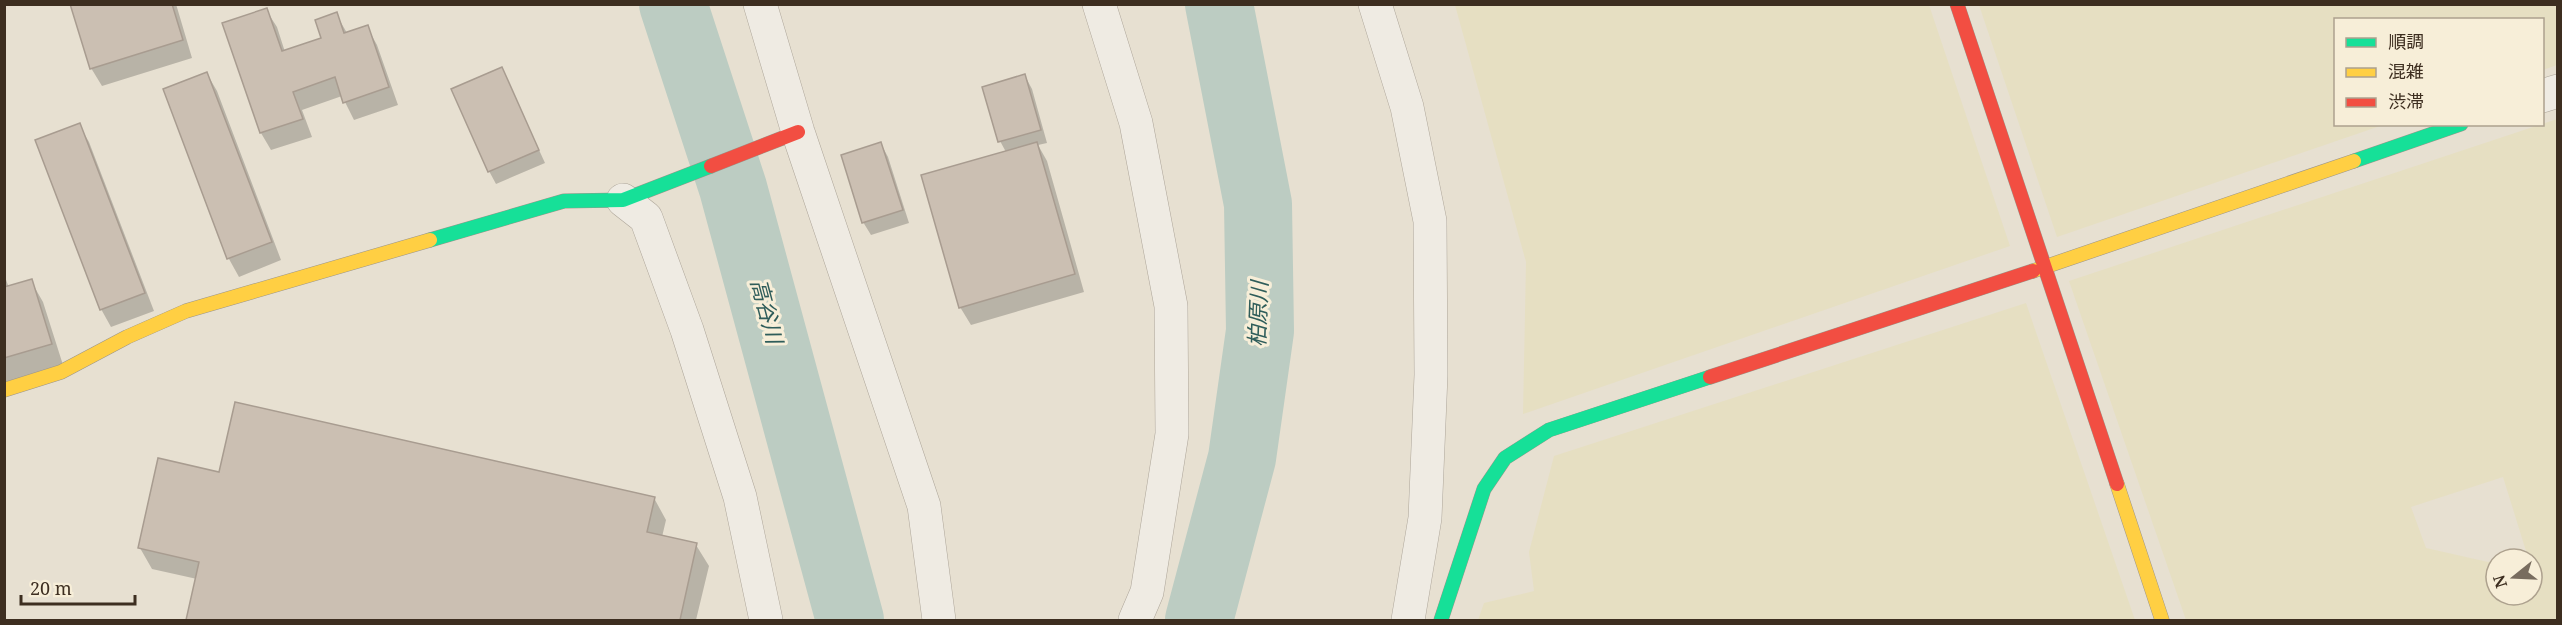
<svg xmlns="http://www.w3.org/2000/svg" width="2562" height="625" viewBox="0 0 2562 625" font-family="'Noto Serif','Noto Sans JP',serif">
<rect width="100%" height="100%" fill="#e7e0d1"/>
<path fill="#e6dfc2" fill-rule="evenodd" d="M1455,5H1929L2010,246L1523,414L1526,262Z
M1979,5H2557V65L2543,70L2542,20H2336V124L2383,125L2057,237Z
M2557,119V620H2186L2069,281ZM2503,477L2526,551L2498,559H2532V595H2496V559L2488,562L2426,548L2411,507Z
M2026,303L2135,620H1478L1484,603L1534,591L1529,552L1554,456Z"/>
<path fill="#0003" d="M72,4H176L192,58L102,86L91,68Z
M266,10L277,27L285,52L323,39L336,14L347,33L367,27L377,45L398,105L354,120L342,96L302,110L312,137L271,150L261,133L224,24Z
M502,69L545,163L496,184L489,171Z
M207,74L217,91L281,260L239,277L229,259L165,90Z
M1025,76L1032,89L1047,143L1038,145L1047,161L1084,292L971,325L960,307L1006,152L1000,141Z
M79,125L89,142L154,311L111,327L101,309Z
M881,144L888,157L909,223L871,235L863,222Z
M4,274L9,288L31,281L43,302L63,365L4,383Z
M220,474L654,498L666,520L662,537L696,545L709,566L696,620H187L197,579L152,569L140,548Z"/>
<g fill="none" stroke-linecap="round" stroke-linejoin="round">
<path stroke="#bcccc2" stroke-width="68" d="M673,4L733,188L850,620
M1199,620L1242,458L1260,331L1258,204L1219,4"/>
</g>
<path fill="#cbbfb2" stroke="#a89c90" stroke-width="1.5" d="M70,4H172L183,40L90,69Z
M267,8L282,51L321,38L315,20L337,12L344,33L368,25L389,87L343,103L335,77L293,92L303,119L260,133L222,23Z
M502,67L539,150L488,172L451,89Z
M207,72L272,242L227,259L163,89Z
M1025,74L1041,130L998,142L982,87Z
M80,123L145,293L100,310L35,140Z
M881,142L903,210L862,223L841,155Z
M1037,142L1075,274L959,308L921,175Z
M32,279L52,344L4,358V287Z
M235,402L655,497L647,532L697,543L680,620H186L199,562L138,548L158,458L219,472Z"/>
<g fill="none" stroke-linecap="round" stroke-linejoin="round">
<g stroke="#ada599" stroke-width="34">
<path id="street" d="M760,4L798,132L924,506L939,620
M1099,4L1136,123L1171,306L1172,434L1147,592L1135,620
M1375,4L1407,107L1430,221L1431,375L1425,518L1408,620
M2542,96L2558,91
M623,200L646,218L687,330L740,497L766,620"/>
</g>
<g stroke="#9c958a" stroke-width="15">
<path id="fast" d="M2354,161L2461,124
M430,240L564,201L623,200L711,166
M1441,620L1484,489L1505,458L1549,430L1710,377"/>
</g>
<g stroke="#9c958a" stroke-width="15">
<path id="slow" d="M2033,271L2354,161
M4,390L61,372L127,337L186,311L430,240
M2117,484L2162,620"/>
</g>
<g stroke="#9c958a" stroke-width="15">
<path id="jam" d="M1957,4L2117,484
M711,166L798,132
M1710,377L2033,271"/>
</g>
<use href="#street" stroke="#efebe3" stroke-width="33"/>
<use href="#fast" stroke="#16e098" stroke-width="14"/>
<use href="#slow" stroke="#ffcf43" stroke-width="14"/>
<use href="#jam" stroke="#f24e42" stroke-width="14"/>
</g>
<g text-anchor="middle" stroke-width="6" stroke-linejoin="round" paint-order="stroke">
<g font-size="22" font-style="italic" fill="#2f5d5a" stroke="#f7eed8">
<text transform="translate(767 311) rotate(75)" y="8">高谷川</text>
<text transform="translate(1258 314) rotate(-88)" y="8">柏原川</text>
</g>
</g>
<rect width="2562" height="625" fill="none" stroke="#3d2e20" stroke-width="12"/>
<rect x="2334" y="18" width="210" height="108" fill="#f7eed8" stroke="#ada18e" stroke-width="1.5"/>
<rect x="2346" y="38" width="30" height="9" fill="#16e098" stroke="#ada18e" stroke-width="1.5"/>
<text x="2388" y="48" font-size="18" fill="#3d2e20">順調</text>
<rect x="2346" y="68" width="30" height="9" fill="#ffcf43" stroke="#ada18e" stroke-width="1.5"/>
<text x="2388" y="78" font-size="18" fill="#3d2e20">混雑</text>
<rect x="2346" y="98" width="30" height="9" fill="#f24e42" stroke="#ada18e" stroke-width="1.5"/>
<text x="2388" y="108" font-size="18" fill="#3d2e20">渋滞</text>
<g transform="translate(2514 577) rotate(252)"><circle r="28" fill="#f7eed8" stroke="#ada18e" stroke-width="1.5"/>
<path d="M0-4.5L10 22L0 15L-10 22Z" fill="#786c5e"/>
<text y="-9" font-size="16" font-weight="bold" text-anchor="middle" fill="#3d2e20">N</text>
</g>
<path d="M21 595v9h114v-9" fill="none" stroke="#3d2e20" stroke-width="3"/>
<text x="30" y="595" font-size="18" fill="#3d2e20" stroke="#f7eed8" stroke-width="4.5" paint-order="stroke">20 m</text>
</svg>
